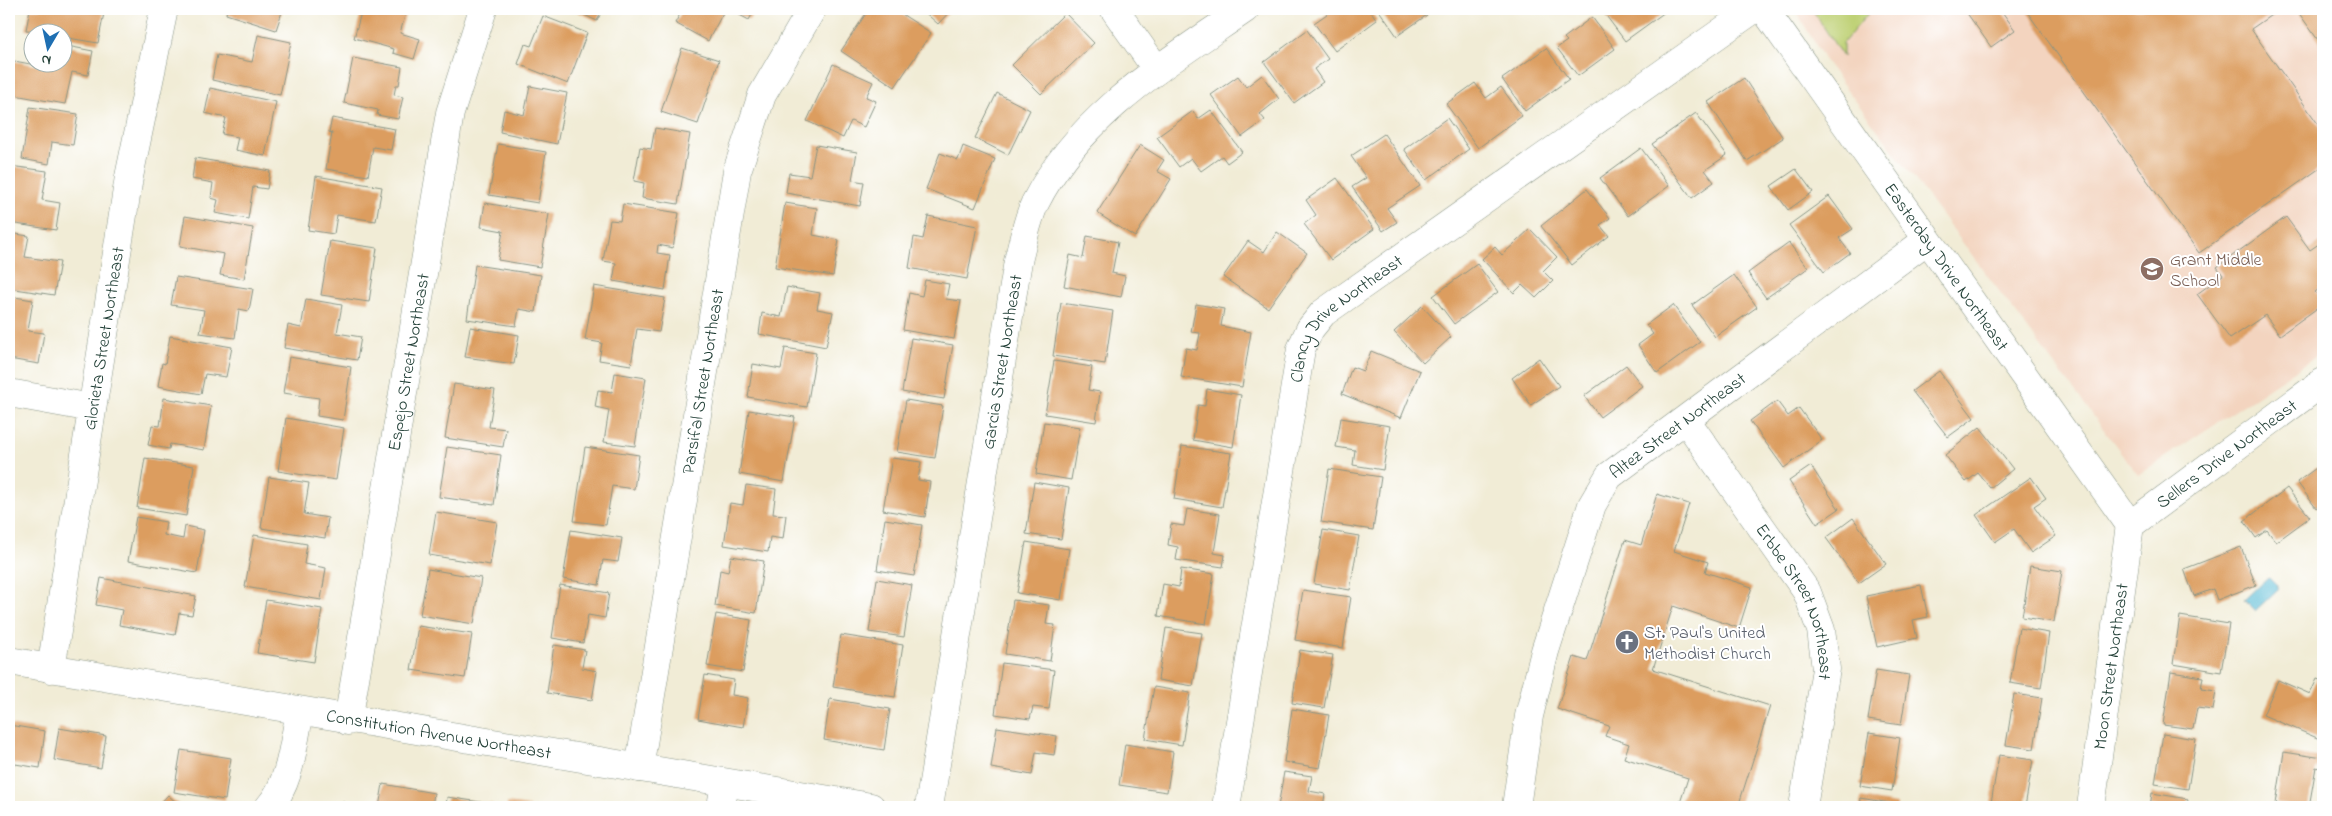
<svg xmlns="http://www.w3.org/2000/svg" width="2332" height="816" viewBox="0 0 2332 816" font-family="'Indie Flower',sans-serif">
<rect width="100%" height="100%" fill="#fff"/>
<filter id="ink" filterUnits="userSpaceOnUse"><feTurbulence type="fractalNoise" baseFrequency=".02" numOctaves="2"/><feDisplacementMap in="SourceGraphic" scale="10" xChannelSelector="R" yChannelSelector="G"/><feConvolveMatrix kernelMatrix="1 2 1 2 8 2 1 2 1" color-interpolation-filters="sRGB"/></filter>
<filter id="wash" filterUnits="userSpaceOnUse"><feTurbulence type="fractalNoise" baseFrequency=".0096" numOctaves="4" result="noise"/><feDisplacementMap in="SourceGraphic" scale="20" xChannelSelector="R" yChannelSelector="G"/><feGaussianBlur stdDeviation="1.12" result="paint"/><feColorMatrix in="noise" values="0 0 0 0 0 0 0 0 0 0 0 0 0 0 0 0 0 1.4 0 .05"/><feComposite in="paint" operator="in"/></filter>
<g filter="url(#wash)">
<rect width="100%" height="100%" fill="#f1ecd6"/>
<path fill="#f3d4bf" d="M1795,9H2323V352L2138,475L1824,59Z"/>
<path fill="#bed073" stroke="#6e8654" d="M1812,9H1872L1843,43V57Z"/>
<path fill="#56bad4" stroke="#3a7c84" d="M2268,577L2279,588L2255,611L2244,600Z"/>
<g id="blocks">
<path fill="#dc9d5f" d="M30,9H82L104,13L98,43L62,37V32L26,30Z
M227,9H283L276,30L226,14Z
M362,9H407L400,33L420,39L414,59L393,53L394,49L354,38Z
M572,9H603L597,21Z
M683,9H725L708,41L675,23Z
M728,9H755L749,20Z
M869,9H894L931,33L895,87L841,51Z
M921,9H952L938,24Z
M1334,9H1369L1377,20L1335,51L1314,23Z
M1378,9H1423L1427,15L1397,36Z
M1610,9H1669L1625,41L1604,13Z
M1964,9H2000L2015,30L1991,47Z
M2025,9H2280L2251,29L2323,131V166L2199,253Z
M2296,9H2323V47Z
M1065,13L1094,43L1041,94L1012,65Z
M543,16L587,33L568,84L518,64L525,44L531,46Z
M1592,17L1615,49L1578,76L1557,48L1567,41L1564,38Z
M1307,30L1328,59L1314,69L1323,82L1294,103L1264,62Z
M258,35L291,42L280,95L212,80L217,55L252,62Z
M62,45L93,51L88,75L72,72L65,104L9,94V60L41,66L42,62H62Z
M682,48L719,60L698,124L661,112Z
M1546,48L1569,79L1525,111L1502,79Z
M353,58L402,67L399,85H396L394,95L403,97L398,119L377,115L378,110L344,103Z
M833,64L873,82L866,97L876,101L864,127L851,121L843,138L807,121Z
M1262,75L1279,99L1260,114L1265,120L1242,137L1211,95L1238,76L1246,87Z
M1744,78L1783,138L1747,161L1708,102Z
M1475,83L1486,98L1501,87L1522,116L1478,148L1446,104Z
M530,86L567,93L557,144L500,132L504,110L524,115Z
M210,88L276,102L265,156L235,150L238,137L222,134L226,118L205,113Z
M997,93L1030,110L1008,155L975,138Z
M30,107L78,114L73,145L52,142L49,164L22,159Z
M1211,110L1242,152L1227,163L1222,156L1201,171L1191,158L1179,167L1157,137L1193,111L1198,119Z
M1696,113L1727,155L1705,170L1714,182L1692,198L1652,144Z
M332,118L395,129L391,150L373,147L368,176L326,169L332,133L329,132Z
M1447,118L1469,149L1426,180L1404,149Z
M655,128L690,134L678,204L642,198L644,183L634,181L640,147L651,149Z
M1384,134L1420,186L1387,208L1397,222L1383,231L1352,187L1366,178L1351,156Z
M498,144L546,152L538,203L489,195Z
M816,145L857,152L852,180L864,182L860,206L786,193L789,173L810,176Z
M1140,145L1164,160L1157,171L1171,179L1135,237L1097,213Z
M963,146L995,159L975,208L926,189L940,153L958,160Z
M1641,148L1669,186L1628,216L1600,178Z
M195,158L270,171L267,189L253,187L248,219L215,213L218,200L211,198L213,183L192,179Z
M10,166L47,171L42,200L60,203L56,230L9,223Z
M1796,169L1813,192L1788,210L1771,186Z
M316,176L382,187L376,221L337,215L334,234L308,230Z
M1337,178L1374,229L1331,260L1304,224L1316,215L1306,200Z
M1587,189L1610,218L1600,225L1609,236L1572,265L1541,226Z
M1829,196L1853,229L1839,238L1850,253L1824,272L1789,225Z
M485,203L549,214L540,267L498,260L503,231L481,227Z
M785,203L817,208L813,235L839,240L833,276L775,267Z
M623,204L679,213L673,248L658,245L657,253L670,255L665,290L613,281L616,263L603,261L610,220L620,221Z
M185,216L253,228L244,279L220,275L224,254L180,246Z
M928,216L977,226L967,279L909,268L914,237L923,239Z
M2286,217L2310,250L2323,241V286L2315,292L2323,304L2280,335L2265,315L2230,339L2197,294L2223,275L2217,267Z
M1530,229L1557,257L1543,271L1553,281L1536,298L1522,285L1514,293L1482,259L1495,247L1502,255Z
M1277,232L1307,253L1268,308L1223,277L1248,241L1264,252Z
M9,233L29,236L25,257L60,262L54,295L9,288Z
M1087,236L1118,242L1112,273L1125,276L1121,297L1064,286L1070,255L1083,258Z
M330,241L377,248L369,302L321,295Z
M1789,243L1808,268L1766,298L1748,273Z
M1477,264L1498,292L1454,324L1433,296Z
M475,265L541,275L536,312L519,309L516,326L467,319Z
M1734,275L1757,307L1715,337L1692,305Z
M176,277L253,289L249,311L239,309L235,338L200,333L204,310L171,305Z
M925,280L949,284L946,299L961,301L954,339L903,330L909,293L922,296Z
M594,286L665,298L659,332L637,329L631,365L599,360L602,343L585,340Z
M787,287L820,293L817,309L833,312L826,347L759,334L762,313L781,317Z
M9,296L33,300L28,331L44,333L39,364L9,359Z
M306,299L342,305L337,333L361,337L357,360L284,348L288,325L301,328Z
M1061,303L1113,311L1105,364L1053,356Z
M1196,304L1224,309L1221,326L1251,332L1242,387L1181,377L1186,348L1197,350L1200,333L1191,332Z
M1673,305L1700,342L1657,373L1638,345L1653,334L1646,325Z
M1422,306L1451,337L1423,363L1394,332Z
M470,327L519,335L514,364L465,357Z
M170,336L232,347L226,377L205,374L201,394L158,386L162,363L165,364Z
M911,338L953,345L944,399L902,392Z
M785,348L816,353L807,407L748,397L753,364L781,369Z
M1371,351L1420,371L1401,418L1342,394L1352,367L1363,371Z
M289,357L351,367L343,420L317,416L319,398L283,393Z
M1539,358L1559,386L1531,405L1512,378Z
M1054,361L1092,367L1088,390L1100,392L1096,422L1045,414Z
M1626,365L1642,386L1600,417L1584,396Z
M1939,371L1974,418L1948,437L1912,391Z
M615,373L646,378L635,446L604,442L609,410L595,407L598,390L612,392Z
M454,384L495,390L489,427L506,429L503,447L445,438Z
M1207,389L1241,395L1233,447L1193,440L1198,405L1205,406Z
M164,398L211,406L204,450L170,444L169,449L148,445L152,425L160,426Z
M906,400L943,406L935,458L897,452Z
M1777,401L1788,416L1799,408L1822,440L1784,468L1750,421Z
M749,410L795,417L784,482L739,474Z
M286,418L344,428L336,480L278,471Z
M1341,418L1390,426L1383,470L1353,465L1355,450L1336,447Z
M1044,422L1080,427L1071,480L1036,474Z
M1980,427L2013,469L1990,488L1978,473L1966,482L1945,455Z
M1182,446L1231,453L1222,507L1174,499Z
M447,447L501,455L494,505L439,497Z
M585,447L639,455L634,489L612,486L606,525L574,521Z
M145,458L194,466L186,516L137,508Z
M892,458L921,462L918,480L930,482L925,517L883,510Z
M2323,463V503L2316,508L2297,482Z
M1811,466L1839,509L1817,524L1789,481Z
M1329,469L1381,477L1373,530L1321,522Z
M269,477L309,483L304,514L328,518L325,538L261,528Z
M2031,477L2046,498L2034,506L2056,536L2031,553L2014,529L1995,542L1976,515Z
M1034,482L1069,488L1061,539L1026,534Z
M746,485L776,489L773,514L786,515L783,539L770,537L768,552L724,545L730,503L743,505Z
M2287,488L2310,517L2276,542L2267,530L2256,538L2244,521Z
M1657,494L1689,504L1674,551L1708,562L1705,572L1752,587L1739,628L1673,606L1653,669L1770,706L1738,807H1694L1680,803L1688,778L1624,758L1629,744L1605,736L1609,726L1557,709L1574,657L1587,661L1625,540L1641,545Z
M1187,509L1220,514L1214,553L1225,555L1223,567L1176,560L1178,547L1168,545L1171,524L1184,526Z
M436,512L497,522L490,565L429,555Z
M136,517L166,522L164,535L183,539L185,526L204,530L197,573L128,561Z
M1853,518L1886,564L1859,583L1826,538Z
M885,519L922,525L914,576L877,570Z
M571,530L622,538L618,562L603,560L599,585L563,579Z
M1323,530L1359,536L1350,590L1314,584Z
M254,535L307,544L304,564L326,568L321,600L245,587Z
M1026,542L1069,549L1061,600L1017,593Z
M2241,547L2256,585L2217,600L2213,589L2194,596L2184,569Z
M731,556L764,561L756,613L715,606L720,570L728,572Z
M2030,566L2062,571L2054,622L2022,617Z
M428,569L481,578L474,624L420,615Z
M1181,569L1214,574L1206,624L1158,616L1163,584L1179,587Z
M101,578L196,596L192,615L179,613L175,635L119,625L122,610L96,605Z
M877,579L912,585L904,637L869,632Z
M560,585L609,593L605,618L588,615L583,643L552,638Z
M1921,585L1928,617L1913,620L1917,638L1877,647L1866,596Z
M1303,590L1351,597L1343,648L1295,640Z
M266,600L322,609L314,662L257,653Z
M1013,600L1049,605L1046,624L1055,625L1050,661L1005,654Z
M716,614L751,620L743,672L707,666Z
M2180,616L2229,624L2221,672L2173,664Z
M418,626L472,634L465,678L411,670Z
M1166,628L1202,633L1193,686L1158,680Z
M2019,628L2049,633L2041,688L2010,683Z
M841,635L903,645L895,697L833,687Z
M554,645L585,650L582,668L597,671L592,700L547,693Z
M1300,650L1333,655L1324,708L1292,703Z
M1002,663L1054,670L1049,709L1033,707L1030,719L995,714Z
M1876,670L1909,675L1901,725L1868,720Z
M2171,672L2203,677L2201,689L2216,691L2213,710L2197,708L2193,729L2163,725Z
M705,675L734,680L732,695L748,698L743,727L698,719Z
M2317,679L2323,681L2322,740L2263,715L2278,680L2310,694Z
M1154,687L1190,693L1182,745L1145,739Z
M2014,694L2042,698L2034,749L2006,745Z
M830,699L890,709L884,750L824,740Z
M1292,709L1329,715L1320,768L1284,762Z
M9,725L45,731L40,768L9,763Z
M997,727L1057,736L1054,755L1036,752L1032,775L991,768Z
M59,728L106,736L101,768L54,760Z
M1869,733L1900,738L1892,791L1860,786Z
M2163,734L2196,739L2188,789L2155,784Z
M1125,744L1173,752L1167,792L1119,785Z
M181,750L231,758L225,800L174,792Z
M2284,752L2323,758V769L2316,767L2309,807L2276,804Z
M1999,755L2033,760L2025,807L1991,803Z
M1284,772L1312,776L1309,791L1325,794L1323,807H1278Z
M383,784L434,793L432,807H379Z
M2152,793L2188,799L2187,807H2150Z
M168,795L181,807H157Z
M447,797L493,804V807H446Z
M1861,798L1896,804V807H1860Z
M342,801L351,807H337Z
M507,803L529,806V807H507Z"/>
</g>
</g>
<g filter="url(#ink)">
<use href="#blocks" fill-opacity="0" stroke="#889485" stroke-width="1"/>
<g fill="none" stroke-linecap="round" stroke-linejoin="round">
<g stroke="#889485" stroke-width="29">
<g id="minor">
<path d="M1114,9L1157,70"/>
<path id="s1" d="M1764,9L2130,525"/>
<path d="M9,393L92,408"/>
<path id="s2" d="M1686,420L1807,592L1821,630L1826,669L1803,807"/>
<path id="s3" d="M2130,525L2323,382"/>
<path id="s4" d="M9,661L871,807"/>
<path id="s5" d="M51,669L129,177L164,9"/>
<path id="s6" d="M348,721L450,113L483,9"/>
<path id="s7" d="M639,768L737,171L762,95L812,9"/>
<path d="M269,807C291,782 293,744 300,712"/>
<path d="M721,807L725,783"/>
<path id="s8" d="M929,807L1018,261C1023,242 1027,220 1035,203C1079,115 1167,63 1245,9"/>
<path id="s9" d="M1226,807L1301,349L1310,329L1323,313L1754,9"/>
<path id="s10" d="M1516,807L1529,716L1545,651L1592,505L1609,476L1927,240"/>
<path id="s11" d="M2091,807L2130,525"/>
</g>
</g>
<use href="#minor" stroke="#fff" stroke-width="28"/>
</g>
</g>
<defs>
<g id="school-disc" transform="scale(1.25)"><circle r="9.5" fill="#8d6e63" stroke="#fff"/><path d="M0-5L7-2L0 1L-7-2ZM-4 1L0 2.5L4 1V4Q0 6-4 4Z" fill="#fff"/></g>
<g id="church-disc" transform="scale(1.25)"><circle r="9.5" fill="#6b7280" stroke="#fff"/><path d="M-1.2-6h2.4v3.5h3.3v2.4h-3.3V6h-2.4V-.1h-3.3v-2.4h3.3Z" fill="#fff"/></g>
</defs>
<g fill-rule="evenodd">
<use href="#school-disc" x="2152" y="269"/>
<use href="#church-disc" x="1627" y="642"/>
</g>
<g text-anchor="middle" stroke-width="4" stroke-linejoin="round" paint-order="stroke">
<g font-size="18" fill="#785e54" stroke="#fff" text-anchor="start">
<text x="2170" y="265">Grant Middle<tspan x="2170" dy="21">School</tspan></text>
</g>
<g font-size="18" fill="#1f3d34" stroke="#fff">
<text dy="6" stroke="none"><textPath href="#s1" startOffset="316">Easterday Drive Northeast</textPath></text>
<text dy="6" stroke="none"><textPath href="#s9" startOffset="516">Clancy Drive Northeast</textPath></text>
<text dy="6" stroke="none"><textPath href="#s5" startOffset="335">Glorieta Street Northeast</textPath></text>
<text dy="6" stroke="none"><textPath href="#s8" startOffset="451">Garcia Street Northeast</textPath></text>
<text dy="6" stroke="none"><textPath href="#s6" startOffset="364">Espejo Street Northeast</textPath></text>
<text dy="6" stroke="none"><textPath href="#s7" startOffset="392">Parsifal Street Northeast</textPath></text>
<text dy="6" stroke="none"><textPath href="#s10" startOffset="431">Altez Street Northeast</textPath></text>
<text dy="6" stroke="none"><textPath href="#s3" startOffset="120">Sellers Drive Northeast</textPath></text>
<text dy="6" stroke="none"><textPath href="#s2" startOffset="215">Erbbe Street Northeast</textPath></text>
<text dy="6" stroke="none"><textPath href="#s11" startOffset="142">Moon Street Northeast</textPath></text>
<text dy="6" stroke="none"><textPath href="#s4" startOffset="436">Constitution Avenue Northeast</textPath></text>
</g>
<g font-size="18" fill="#5b616d" stroke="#fff" text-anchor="start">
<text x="1644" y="638">St. Paul's United<tspan x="1644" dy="21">Methodist Church</tspan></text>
</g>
</g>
<rect width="2332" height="816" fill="none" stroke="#fff" stroke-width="30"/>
<g transform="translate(48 48) rotate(189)"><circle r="24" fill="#ffffff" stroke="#a5b1ae"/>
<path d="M0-4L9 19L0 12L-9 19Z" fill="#1f6fb2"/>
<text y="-8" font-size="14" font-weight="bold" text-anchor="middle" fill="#1f3d34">N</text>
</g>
</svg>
